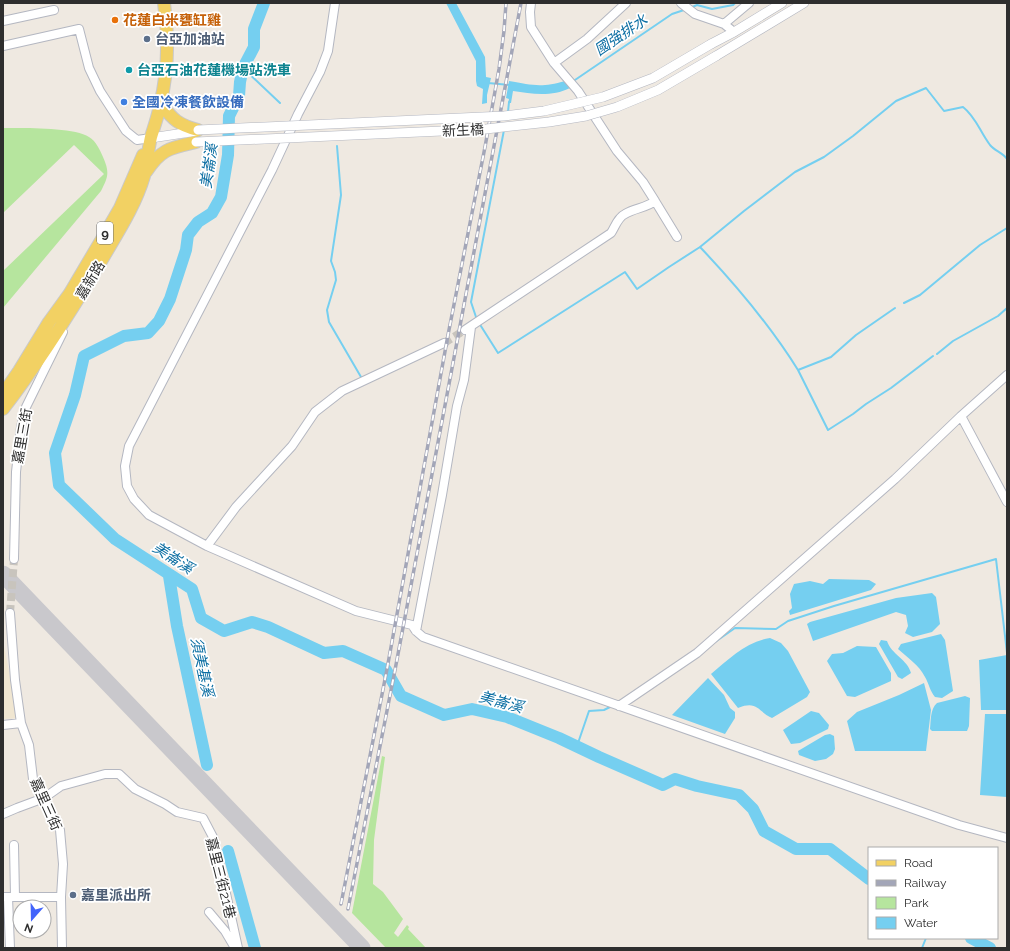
<svg xmlns="http://www.w3.org/2000/svg" width="1010" height="951" viewBox="0 0 1010 951" font-family="Raleway,'Noto Sans TC',sans-serif">
<rect width="100%" height="100%" fill="#efe9e1"/>
<path fill="#f0e6d1" d="M3,641L15,702L18,718L3,719Z"/>
<path fill="#b6e59e" d="M3,128C23,128 74,127 89,137C96,141 100,150 103,157C110,173 108,177 101,191L3,308V271L104,174L74,145L3,213Z
M382,756L385,757L374,840L373,884L383,892L403,919L394,933L398,937L407,925L409,927L408,929L426,948H386L352,913Z"/>
<path fill="#75cff0" d="M446,3H456L485,57L486,77L491,78L487,95V103L482,104L483,89L477,86L476,81V61Z
M509,81C532,85 541,88 565,81L570,88C552,97 532,94 513,91L511,103H508L509,99L506,98Z
M829,579L869,580L876,584L871,590L790,615L789,611L792,608L790,594L794,584L810,581L823,584Z
M932,593L936,597L940,624L932,632L913,637L905,633L908,626L906,615L896,612L813,641L807,624L810,622L896,598Z
M941,634L945,640L953,691L942,698L935,697C930,691 929,684 925,677C919,665 908,658 898,649L901,644Z
M770,638L781,643L788,651L810,692L807,697L772,718C758,712 758,700 738,708L711,674C729,659 746,642 770,638Z
M881,640L887,641C891,654 908,660 911,673L902,679L898,677L879,644Z
M857,646L876,647L891,673V681L855,697L847,696L827,661L832,654L843,653Z
M1007,655V710H981L979,660Z
M708,678L724,695L730,708L735,712V718L725,734L672,715Z
M924,683L931,710L926,751H855L847,721L857,712L899,695Z
M965,696L970,698L969,726L967,731H932L930,729C931,721 930,709 937,703Z
M811,711L819,713L829,725L828,729L800,743L791,744L783,730Z
M985,714H1007V797L980,795Z
M830,734L834,736L835,749L833,754L826,759L815,761L799,755L798,751L825,735Z"/>
<g fill="none" stroke-linecap="round" stroke-linejoin="round">
<path stroke="#75cff0" stroke-width="2" d="M690,8L697,5L712,9L733,5L735,3
M243,68L280,103
M572,82L672,14L684,10
M488,83L510,85
M508,112L509,102
M337,146L341,195L331,261L335,272L336,280L327,310L329,322L361,377
M700,247C736,285 770,325 798,370L831,357L856,335L895,308
M904,303L920,295L980,245L1007,228
M477,320L471,302L504,130
M479,323L498,353L625,272L637,289L669,267L700,247L744,211L795,172L824,157L853,136L896,101L926,88L944,111L963,107C976,117 980,132 990,145C995,151 1003,153 1007,159
M937,354L953,341L998,316L1007,308
M798,370L828,430L853,414L866,404L891,388L933,356
M715,642L735,628L776,629L788,621L834,606L996,559L1007,653
M577,746L589,711L604,710L610,707
M922,948L926,938"/>
<path stroke="#75cff0" stroke-width="12" d="M264,3L254,29V47L243,68L240,82L239,96L229,116L228,155L221,197L212,213L198,222L188,235L186,250L170,299L159,321L148,333L124,336L84,356L75,395L55,453L59,485L115,539L192,589L201,618L224,631L252,622L268,627L324,653L343,651L386,670L401,696L444,715L472,709L507,717L559,738L599,757L663,785L675,779L697,786L739,795L753,809L764,831L796,849H830L869,879
M169,576L177,626L207,765
M228,851L255,948
M971,938L990,948"/>
<path stroke="#c9c8cc" stroke-width="17" d="M3,574L362,948"/>
<path stroke="#c8c4bd" stroke-width="8" stroke-dasharray="8 4" stroke-linecap="butt" d="M444,343L465,330
M10,613L14,559"/>
<g stroke="#b4b7c1" stroke-width="10">
<path id="minor" d="M335,3L328,51L320,72L298,114L272,170L129,446L125,466L127,486L134,499L149,515L207,546L356,611L412,625L416,631L423,637L959,825L1007,838
M681,3L695,14L724,24L734,32
M3,21L54,10
M724,24L749,3
M3,46L79,29L89,68L100,91L126,131L137,140L151,138
M554,63L587,39L626,3
M655,201L677,237
M465,330L611,233C615,227 618,217 625,214C635,208 646,208 655,201L643,182L617,151L578,91L554,63L531,27L530,12L531,3
M961,416L1007,502
M207,546L236,507L292,446L315,412L342,391L444,343
M14,559L16,472L21,427L26,407L63,332
M10,613L15,680L21,723L29,745L33,779L60,830L63,864L61,897L62,948
M416,631L442,495L457,406L464,380L471,327
M619,706L697,653L895,479L961,416L1007,375
M3,725L21,723
M3,814L17,808L44,798L61,786L105,774H119L135,789L165,804L177,812L203,818L214,839L238,948
M14,845L15,897
M3,897H61
M8,897L10,948
M209,912L225,931L235,948"/>
</g>
<g stroke="#b4b7c1" stroke-width="10">
<path id="tertiary" d="M711,44L734,32L782,3
M716,56L804,3
M151,138L197,131"/>
</g>
<g stroke="#c9c9c9" stroke-width="14">
<path id="primary" d="M161,104C173,120 179,125 198,130
M146,172C161,149 170,148 196,142
M3,394L19,371L49,322L70,293L102,239L120,208L143,155
M3,409C39,363 70,313 100,263C116,235 135,207 144,176C147,164 148,150 151,137C154,127 158,116 160,105C168,72 169,37 164,3"/>
</g>
<use href="#minor" stroke="#fff" stroke-width="8"/>
<use href="#tertiary" stroke="#fff" stroke-width="9"/>
<use href="#primary" stroke="#f2d163" stroke-width="12"/>
<g stroke="#a3a6b8" stroke-width="3.5">
<path id="rail" d="M341,904L387,669L448,335L485,147L499,69L504,31L506,3
M348,909L395,670L521,3"/>
</g>
<use href="#rail" stroke="#fff" stroke-width="2" stroke-dasharray="6" stroke-linecap="butt"/>
<g stroke="#b4b7c1" stroke-width="10" stroke-linecap="butt">
<path id="tertiary-bridge" d="M198,130L504,116L544,111L603,97L653,78L711,44
M196,142L486,129L549,122L586,116L617,107L658,90L716,56"/>
</g>
<use href="#tertiary-bridge" stroke="#fff" stroke-width="9"/>
</g>
<circle fill="#e8710a" stroke="#fff" stroke-width="1.5" cx="115" cy="20" r="4"/>
<g fill="#5c6f8a" stroke="#fff" stroke-width="1.5">
<circle cx="147" cy="39" r="4"/>
<circle cx="73" cy="895" r="4"/>
</g>
<circle fill="#0f9aa8" stroke="#fff" stroke-width="1.5" cx="129" cy="70" r="4"/>
<circle fill="#3f7fe0" stroke="#fff" stroke-width="1.5" cx="124" cy="102" r="4"/>
<g text-anchor="middle" stroke-width="3.5" stroke-linejoin="round" paint-order="stroke">
<rect fill="#fff" stroke="#6d6d6d" stroke-width="1" x="97" y="222" width="16" height="22" rx="3"/>
<g font-size="13" font-weight="bold" fill="#2e2e2e">
<text x="105" y="238">9</text>
</g>
<g font-size="14" font-weight="bold" fill="#c56008" stroke="#fff" text-anchor="start">
<text x="123" y="25">花蓮白米甕缸雞</text>
</g>
<g font-size="14" font-weight="bold" fill="#4e5e75" stroke="#fff" text-anchor="start">
<text x="155" y="44">台亞加油站</text>
<text x="81" y="900">嘉里派出所</text>
</g>
<g font-size="14" font-weight="bold" fill="#0d838f" stroke="#fff" text-anchor="start">
<text x="137" y="75">台亞石油花蓮機場站洗車</text>
</g>
<g font-size="14" font-weight="bold" fill="#366cbe" stroke="#fff" text-anchor="start">
<text x="132" y="107">全國冷凍餐飲設備</text>
</g>
<g font-size="14" fill="#2e2e2e" stroke="#fff">
<text transform="translate(463 130) rotate(-3)" y="5">新生橋</text>
<text transform="translate(90 280) rotate(-59)" y="5">嘉新路</text>
<text transform="translate(22 436) rotate(-80)" y="5">嘉里三街</text>
<text transform="translate(46 804) rotate(66)" y="5">嘉里三街</text>
<text transform="translate(221 878) rotate(76)" y="5">嘉里三街21巷</text>
</g>
<g font-size="15" font-style="italic" fill="#0d6fa3" stroke="#fff">
<text transform="translate(621 35) rotate(-34)" y="5">國強排水</text>
<text transform="translate(209 166) rotate(-82)" y="5">美崙溪</text>
<text transform="translate(173 558) rotate(33)" y="5">美崙溪</text>
<text transform="translate(202 667) rotate(78)" y="5">須美基溪</text>
<text transform="translate(501 702) rotate(15)" y="5">美崙溪</text>
</g>
</g>
<rect width="1010" height="951" fill="none" stroke="#2e2e2e" stroke-width="8"/>
<rect x="868" y="847" width="130" height="92" fill="#ffffff" stroke="#ababab"/>
<rect x="876" y="860" width="20" height="6" fill="#f2d163" stroke="#ababab"/>
<text x="904" y="867" font-size="12" fill="#2e2e2e">Road</text>
<rect x="876" y="880" width="20" height="6" fill="#a3a6b8" stroke="#ababab"/>
<text x="904" y="887" font-size="12" fill="#2e2e2e">Railway</text>
<rect x="876" y="897" width="20" height="12" fill="#b6e59e" stroke="#ababab"/>
<text x="904" y="907" font-size="12" fill="#2e2e2e">Park</text>
<rect x="876" y="917" width="20" height="12" fill="#75cff0" stroke="#ababab"/>
<text x="904" y="927" font-size="12" fill="#2e2e2e">Water</text>
<g transform="translate(32 919) rotate(200)"><circle r="19" fill="#ffffff" stroke="#ababab"/>
<path d="M0-3L7 15L0 10L-7 15Z" fill="#4264fb"/>
<text y="-6" font-size="11" font-weight="bold" text-anchor="middle" fill="#2e2e2e">N</text>
</g>
</svg>
